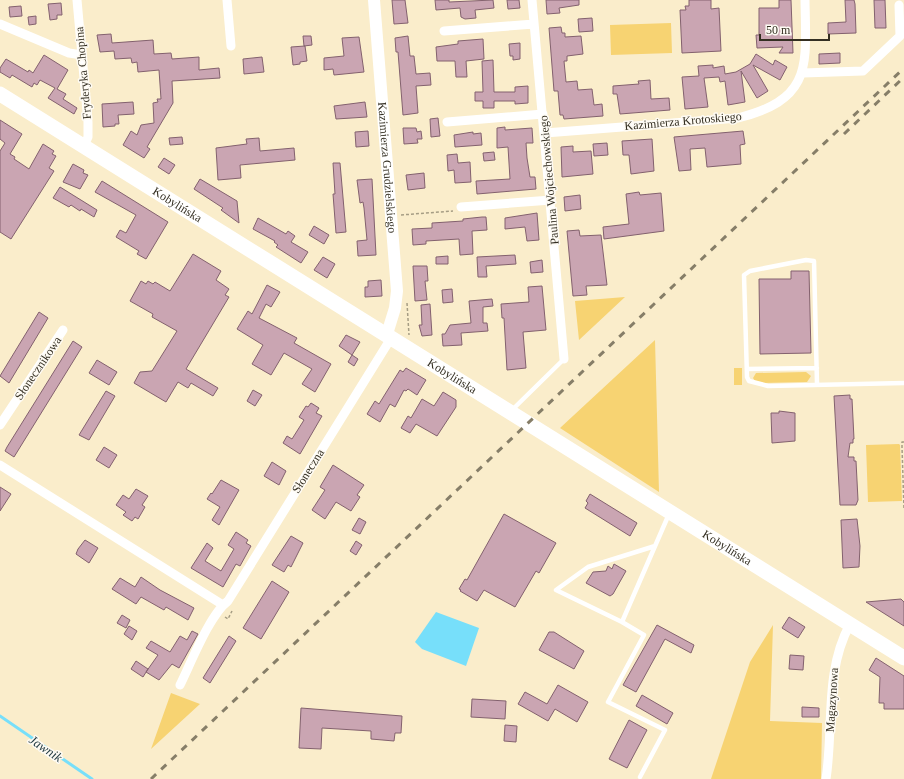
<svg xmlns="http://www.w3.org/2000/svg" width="904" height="779" viewBox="0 0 904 779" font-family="'Times New Roman',serif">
<rect width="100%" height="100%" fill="#faedcb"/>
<path fill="#f7d372" d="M671,23L672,53L611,55L610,25Z
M625,297L579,340L575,301Z
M655,340L659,492L560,428Z
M734,368H742V385H734Z
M806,372L811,376L807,382L761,383L755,381L753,378L756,373Z
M899,444L900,445L902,501L868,502L866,445Z
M773,625L770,721L822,723L821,779H711L750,662Z
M171,693L200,704L151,749Z"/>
<path fill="#77dffa" d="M436,612L479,628L466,666L422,649L415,642Z"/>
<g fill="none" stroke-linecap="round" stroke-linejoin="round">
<path stroke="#77dffa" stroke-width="3" d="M0,716L92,779"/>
</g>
<path fill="#caa5b2" stroke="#83616e" d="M392,0H405L408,23L394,24Z
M435,0H449V2L493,0L494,8L475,10L476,18L465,19L461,17L460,8L436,10Z
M507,0H519L520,8L508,9Z
M546,0H579V5L559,8L560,13L547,14Z
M689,0H711V9L719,8L721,51L682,53L680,10H686L685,6H689Z
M779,0H791L793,53H779L783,47L757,48L756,35H759V8H779Z
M845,0H854L855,4L856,33L828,34V23L846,22Z
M874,0H885L886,28H875Z
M61,3L62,15H57V19L50,20L48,4Z
M21,6L22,16L10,17L9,7Z
M36,16V24L29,25L28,17Z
M592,18L593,31L579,32L578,19Z
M561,27L562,33H565V37L581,36L583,54L567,56V61H564L566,82L577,81L578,90L592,89L594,105L602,104L603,116L564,119L563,115H560L558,91H554L549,28Z
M111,34L112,43L153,40L154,54L171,53L172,59L199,57V70L219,68L220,78L172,81L173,103L147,147L150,149L144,158L123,145L131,131L137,135L141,125L154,123L153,103L158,102L157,99H161L159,70L138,72L137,62L132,63L131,58L115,59L114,51L100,52L97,35Z
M303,36H311L312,45L304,46Z
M408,36L410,56H414L416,74L430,73L431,85L416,86L418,113L403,115L398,52H396L395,38Z
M359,37L364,72L334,75L333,69L324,70V58L344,56L342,38Z
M483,39L484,59L466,61L467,77H456L455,61H437L436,47L458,44V41Z
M520,43V59L513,60V56H510L509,44Z
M305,46L307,61L300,62V64L293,65L291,47Z
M840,53V63L819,64V54Z
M756,54L773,65L775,60L787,67L780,80L753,65L768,91L757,98L741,71L745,102L728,105L725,81L720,82L719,77L704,78L708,107L685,109L682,77L699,76L698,66L713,65V68L724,66L725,74L736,72L750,64Z
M44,55L68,70L57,89L66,94L63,99L77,108L74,114L48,98L55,88L40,80L37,85L34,83L32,87L12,75L10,78L0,72V68L6,59L28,72L29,70L33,73Z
M262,57L264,72L244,74L243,59Z
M493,60L494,92H515V87L528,86V103L515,104V101H494V108H483V101H475V92H483L482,61Z
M650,80L651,99L669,98L670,110L620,114L617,94H613V86L639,84L638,81Z
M133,102L134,114L118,115L119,124H115V126L103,127L102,104Z
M365,102L367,117L336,119L334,106Z
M438,118L440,136L431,137L430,119Z
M0,120L22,134L10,154L15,157L14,159L29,169L43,144L54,151L52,154L56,156L49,168L54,171L11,239L0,232V151L5,143L0,139Z
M505,127V130L532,128L533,143H526L527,158L530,177H535L536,189L477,194L476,181L510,179L508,147L497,148V128Z
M403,128H416L417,132L421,131L422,139H417L418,143L404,144Z
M368,131L369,146L356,147L355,132Z
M743,131L745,144L740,145L741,164L707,167L705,148L690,149L691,170L679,171L674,137Z
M473,132V134L481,133L482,145L455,147L454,135Z
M182,137L183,144L170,145L169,138Z
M259,138L260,151L294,148L295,160L240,165L241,178L218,180L216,148L247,144L246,139Z
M652,139L654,171L631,174L629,155H623L622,141Z
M607,143L608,155L594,156L593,144Z
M573,146V152L591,151L593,174L562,177L561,147Z
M494,152L495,160L484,161L483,153Z
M457,154L458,163L470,162L471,182L455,183L454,170L448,171L447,155Z
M164,158L175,165L169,174L158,167Z
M333,163H340L346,232L336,233L333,194H335Z
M73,164L84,170L83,173L88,175L80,189L63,182Z
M424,173L425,188L408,190L406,175Z
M200,179L237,201L239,223L221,210L223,208L194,189Z
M372,179L376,255L358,256L357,241L367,240L364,208L363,202L360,203L357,180Z
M102,181L168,222L146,259L137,254L139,251L116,237L120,230L126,233L136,215L95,192Z
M60,187L97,210L94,217L81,209L80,211L71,205L69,207L53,198Z
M639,192L640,195L661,193L664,231L604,239L603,227L629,224L626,194Z
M580,195L581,209L565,211L564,197Z
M537,213L539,240L527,241L525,227L505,229V218Z
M482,217H486L487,230L472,231L473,254L460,255L459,239L426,241V244L413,245L412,229L432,228V223L463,221V219Z
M258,218L286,234L288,231L295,236L291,242L308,252L301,263L276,247L278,245L274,242L275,241L253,229Z
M314,226L329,235L324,244L309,235Z
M579,230L580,236L601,235L607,285L586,286L587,295L573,296L567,231Z
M193,254L221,271L216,280L229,289L225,295L229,297L186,369L218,388L213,396L191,383L188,388L178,382L166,402L134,383L140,372L152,371L177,331L152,317L153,314L130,301L141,281L146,284L148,281L153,284L155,282L170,291Z
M515,255L516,264L486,266L487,277H478L477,257Z
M448,256V264H436V257Z
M323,257L335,264L327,278L314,270Z
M542,260L543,272L531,273L530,262Z
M413,266H427L428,281H425L427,300L415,301Z
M791,271H809L811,353L760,354L759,279H791Z
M381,280L382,296L365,297V287H368V281Z
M267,285L280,292L271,307L266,304L259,318L297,338L294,343L331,364L315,392L302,384L312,369L284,353L271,375L252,364L263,345L237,329L248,311L252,314Z
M542,286L546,330L523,332L526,368L507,370L504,318H502L501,304L529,302L528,287Z
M452,289L453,302L443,303L442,290Z
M492,299L493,306L483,307V323H487L488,331L461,333L462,345L443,346L442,334H445L450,325L471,323L469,301Z
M430,304L432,335L422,336L419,325H422L421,305Z
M39,312L48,318L9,383L0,376Z
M346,335L360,342L352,355L339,346Z
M73,341L82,347L14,457L5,451L7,447Z
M352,355L358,359L354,366L348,362Z
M97,360L117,372L109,385L89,373Z
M406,368L426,380L417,395L408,389L406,391L404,390L395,407L390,404L380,422L367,414L375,401L379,404L400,370L403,372Z
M253,390L262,395L255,406L247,401Z
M106,391L115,396L89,440L79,435Z
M443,392L456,400V407L437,436L416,424L410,433L401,428L408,416L411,418L422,399L434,406Z
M850,395V399H852L854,439H853V443H850L848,457H854V461H856L858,500L856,505H840L834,396Z
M311,403L319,408L316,413L322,416L300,454L283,443L287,436L292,439L304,420L299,417L306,406L308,407Z
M779,411L795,413V441L772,443L771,413H779Z
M104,447L117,455L109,468L96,460Z
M272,462L286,471L279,485L264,476Z
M333,465L364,485L357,495L360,497L351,511L336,502L325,519L312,510L325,490L320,487Z
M221,480L239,490L219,525L212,520L220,507L207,499L211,493L212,494Z
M0,487L11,494L0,511Z
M136,489L148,496L142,505L145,507L138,519L135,517L132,521L123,515L126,512L116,505L123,495L129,499Z
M590,494L637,523L630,536L585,508L588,503L586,501Z
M504,514L556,543L539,573L536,571L515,607L484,590L477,601L460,591L461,590L459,589L465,579L467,580Z
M359,518L366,522L360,534L352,530Z
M857,519L860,546L859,567L843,568L841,520Z
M236,532L248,540L246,543L251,546L240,566L236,564L223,587L191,568L207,543L213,548L205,561L221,571L234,549L228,545Z
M291,536L303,543L291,567L288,565L284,572L272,565Z
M85,540L98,548L89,563L76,554L78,549Z
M356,541L362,545L356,555L350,551Z
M614,564L626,571L613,594L610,596L586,583L593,572L606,571L608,566L612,569Z
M141,577L160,590L194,608L188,620L166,607L164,610L141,597L136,604L112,589L120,578L135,587Z
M272,581L289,592L261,639L243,628Z
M901,599L904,602V626L866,602Z
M122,615L130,620L126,628L117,623Z
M789,617L805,627L798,638L782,628Z
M657,625L694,645L691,653L665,639L636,692L623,685Z
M129,626L137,631L132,640L124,634Z
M192,631L198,634L179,668L172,664L159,680L146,672L158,655L146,648L151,641L170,652L180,636L187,640Z
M549,632H554L584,651L574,669L539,650Z
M229,636L236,641L210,683L203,678Z
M790,655L804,656L803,670L789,669Z
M876,658L904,676V709H884V703H879L880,677L869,670Z
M136,661L148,669L143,677L131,669Z
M558,685L588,702L577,722L555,709L548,721L518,704L525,692L547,704Z
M642,695L673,713L667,724L636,706Z
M472,699L506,701L505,719L471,717Z
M802,707L819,708V717H802Z
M301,708L402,716L401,733H395L394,741L371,739V731L322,728L321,749L299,748Z
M629,720L647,730L627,768L609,759Z
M505,725L517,726L516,742L504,741Z"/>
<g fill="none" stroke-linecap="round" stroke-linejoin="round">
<path stroke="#a69d84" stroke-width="1.5" stroke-dasharray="3 2" stroke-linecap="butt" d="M401,215L453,211
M407,303L409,335
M904,442H902V447L904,509
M225,617L228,619L232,611"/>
<path stroke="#fff" stroke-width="4.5" d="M747,369L817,368
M817,384L814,261L806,260L750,271L744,275L747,377L749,381L768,386L904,383
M511,411L564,359
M622,622L556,590L588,567L655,546
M640,777L665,730L608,702L644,635L622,622L669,514"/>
<path stroke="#fff" stroke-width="9" d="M77,0L88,122V137L84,146
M227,0L231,46
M532,0L564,359
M0,24L69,53L82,55
M444,31L534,24
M803,73L863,71L900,36L899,5
M447,122L543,114
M545,133L738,118C813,99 806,66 805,0
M461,207L551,200
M0,425L63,330
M0,465L223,605
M180,685C191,663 210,614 228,601L388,343L387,334
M826,779C834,727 824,672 850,624"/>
<path stroke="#fff" stroke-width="12" id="s1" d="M374,0L397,291L395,308L387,334"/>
<path stroke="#fff" stroke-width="15" id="s2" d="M0,94L904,658"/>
<path stroke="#867e68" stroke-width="3" stroke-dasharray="7 7" stroke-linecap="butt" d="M844,134L904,77
M151,779L904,68"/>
</g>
<g text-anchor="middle" stroke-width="3" stroke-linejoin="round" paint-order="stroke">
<g font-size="12" fill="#342f22" stroke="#fefbf4">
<text transform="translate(83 73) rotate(-95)" y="4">Fryderyka Chopina</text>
<text transform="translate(683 121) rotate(-5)" y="4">Kazimierza Krotoskiego</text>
<text dy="4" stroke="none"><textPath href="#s1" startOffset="168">Kazimierza Grudzielskiego</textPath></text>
<text transform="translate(549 180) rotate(-95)" y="4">Paulina Wojciechowskiego</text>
<text dy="4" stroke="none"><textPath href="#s2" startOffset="209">Kobylińska</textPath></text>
<text transform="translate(38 368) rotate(-56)" y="4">Słonecznikowa</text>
<text dy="4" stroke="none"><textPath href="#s2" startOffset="533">Kobylińska</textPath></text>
<text transform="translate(308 471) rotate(-58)" y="4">Słoneczna</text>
<text dy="4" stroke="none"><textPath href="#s2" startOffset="857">Kobylińska</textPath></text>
<text transform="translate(832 700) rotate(-86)" y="4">Magazynowa</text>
</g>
<g font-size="13" font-style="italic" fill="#263e45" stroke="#fefbf4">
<text transform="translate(46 748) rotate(34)" y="5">Jawnik</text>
</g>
</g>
<path d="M760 34v6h69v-6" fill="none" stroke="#342f22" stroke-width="2"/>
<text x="766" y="34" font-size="12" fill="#342f22" stroke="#fefbf4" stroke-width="3" paint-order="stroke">50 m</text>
</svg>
